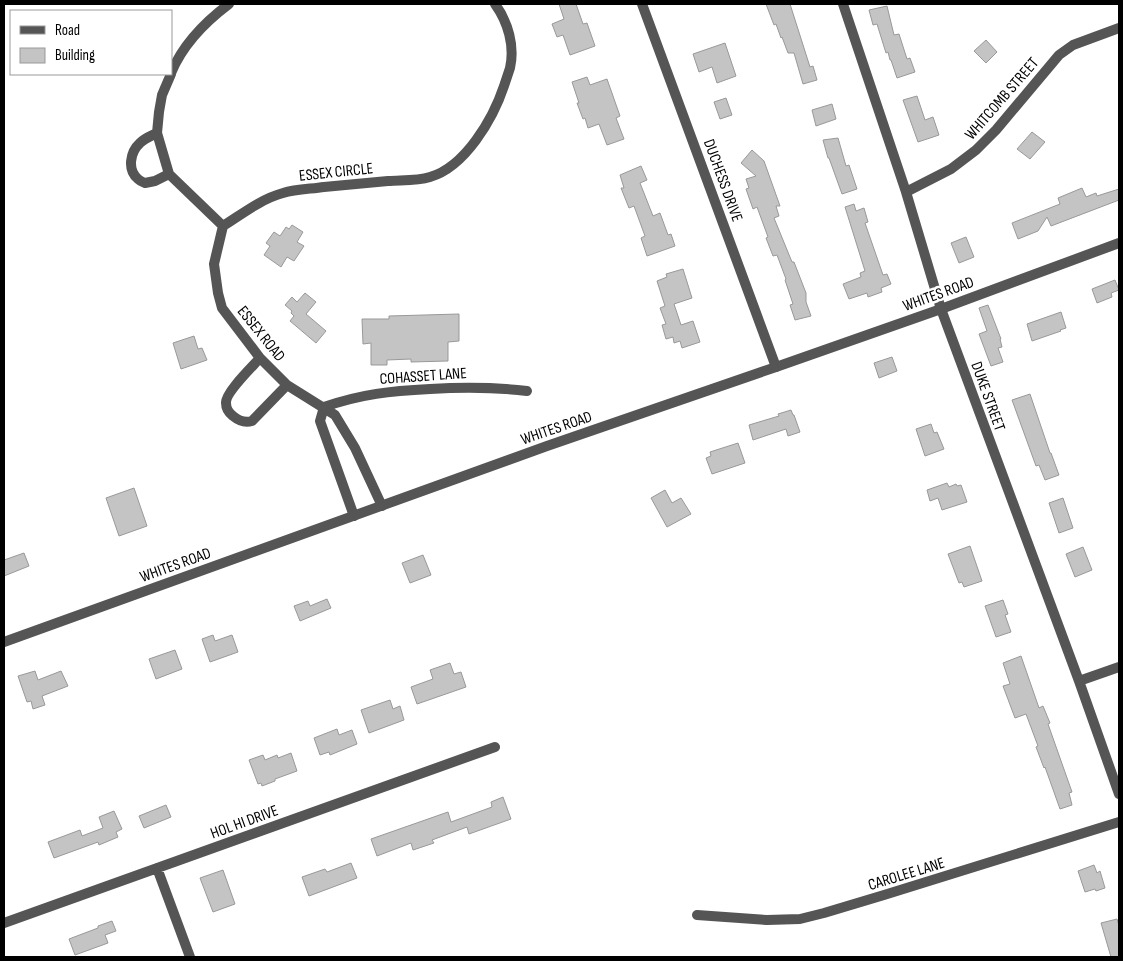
<svg xmlns="http://www.w3.org/2000/svg" width="1123" height="961" viewBox="0 0 1123 961" font-family="'Sofia Sans Condensed',sans-serif">
<rect width="100%" height="100%" fill="#fff"/>
<path fill="#c4c4c4" stroke="#999" d="M559,4H576L583,24L587,23L595,46L570,55L563,35L557,37L552,24L564,19Z
M766,4H790L810,67L813,66L817,80L803,84L794,53H788L782,37L781,38L776,24L774,25Z
M887,6L894,35L899,34L907,59L910,58L915,72L897,78L891,60H890L888,52L886,53L877,24L873,25L869,10Z
M986,40L997,52L986,63L974,51Z
M725,43L736,76L717,83L712,67L699,72L693,54Z
M587,77L590,85L607,79L620,116L616,118L624,139L607,145L599,124L588,128L585,118L583,119L577,103H579L572,82Z
M917,96L925,120L933,117L939,135L918,142L903,100Z
M726,98L732,115L720,119L714,102Z
M832,104L836,119L816,126L812,110Z
M1032,132L1045,142L1030,159L1017,149Z
M838,138L846,166L849,165L857,189L842,194L829,158H828L823,140Z
M752,150L764,161L780,206H776L779,216L774,218L792,262H794L806,293V302L811,316L795,320L790,305L793,304L785,280L786,279L777,255L773,256L766,238L768,237L757,207L753,209L746,189L749,188L746,179L756,176L741,163Z
M641,166L647,180L640,183L653,216L660,213L668,235L671,234L675,246L647,256L641,238L645,236L634,206L629,208L621,188H624L620,175Z
M1082,188L1086,197L1096,193L1097,196L1119,189V200L1051,226L1047,217L1038,231L1018,239L1012,223L1060,204L1058,198Z
M854,204L856,211L864,208L868,222L865,223L883,275L887,274L891,284L881,288L882,292L868,297L867,293L849,299L843,284L861,277L860,273L865,271L845,207Z
M292,225L303,232L297,242L304,246L294,261L287,257L281,267L264,255L270,246L266,243L274,232L280,236L286,227L289,229Z
M966,237L974,257L959,263L951,243Z
M683,269L692,298L674,304L681,325L693,321L700,342L682,348L680,341L674,343L673,337L666,339L662,325L666,324L660,308L665,306L657,281L667,277L666,274Z
M1115,280L1119,290L1111,293L1112,297L1097,303L1092,289Z
M305,293L316,302L306,314L326,331L316,343L290,321L294,316L291,313L292,311L285,305L292,297L297,302Z
M988,305L1001,339H1000L1002,347L998,348L1003,362L991,366L979,334L987,331L979,308Z
M1061,312L1066,328L1060,330L1061,331L1032,341L1027,324Z
M459,314V341L448,342V361L411,362V359L387,360V365H371V343L363,344L362,319H389V316Z
M194,336L198,349L202,348L207,360L181,369L173,343Z
M892,357L897,371L879,378L874,363Z
M1030,394L1050,453H1051L1059,475L1045,480L1039,465L1036,466L1012,400Z
M791,410L793,415H794L800,432L788,436L786,429L753,440L749,425L779,416L778,414Z
M931,424L934,433L937,432L944,449L925,456L916,429Z
M738,443L745,463L712,474L706,458L711,456L710,452Z
M947,483L949,487L956,484L957,486L961,485L967,502L942,510L938,498L930,501L927,490Z
M134,488L147,526L119,536L106,498Z
M665,490L672,503L681,498L691,514L667,527L651,498Z
M1063,498L1073,528L1059,533L1049,503Z
M970,546L982,581L964,587L962,582L959,583L948,554Z
M1083,547L1092,570L1075,577L1066,554Z
M24,553L29,566L4,576V560Z
M423,555L431,575L410,583L402,563Z
M327,599L331,608L300,621L294,606L308,601L310,606Z
M1003,600L1008,614L1005,615L1011,632L996,637L985,606Z
M213,635L215,641L232,635L238,652L210,662L202,639Z
M175,650L182,669L156,679L149,659Z
M1021,656L1039,708L1043,706L1050,723L1048,724L1072,792L1069,793L1072,805L1060,809L1045,767L1044,768L1036,747L1038,746L1026,714L1015,718L1003,686L1010,684L1003,663Z
M450,663L454,674L461,672L466,687L417,704L411,687L433,679L430,670Z
M35,671L38,680L61,671L68,686L42,696L45,705L33,709L31,701L27,702L18,676Z
M390,700L393,709L400,706L404,720L369,733L361,710Z
M337,729L339,735L352,730L357,744L330,755L329,752L320,755L314,738Z
M291,753L297,771L275,779V781L262,786L261,783L258,784L249,760L263,755L265,760L277,755L278,758Z
M503,797L511,819L469,834L467,827L432,840L434,843L413,850L411,843L377,856L371,839L448,812L451,822L492,807L491,802Z
M166,805L171,817L144,828L139,816Z
M114,811L122,829L116,832L118,837L99,845L98,842L54,858L48,842L80,830L82,836L103,828L99,817Z
M351,863L357,878L309,896L302,877L325,869L327,872Z
M1094,865L1097,873L1100,871L1105,888L1096,891L1095,889L1085,892L1078,871Z
M223,870L235,904L213,912L200,878Z
M1117,919L1119,926V957H1111L1101,923Z
M112,921L116,931L105,935L108,943L75,955L69,939L98,928V926Z"/>
<g fill="none" stroke-linecap="round" stroke-linejoin="round">
<path stroke="#555" stroke-width="10" d="M642,4L776,367
M843,4L906,192L941,309L1079,681L1119,794
M171,73C183,44 205,22 229,4
M171,74L162,95L159,112L157,133L169,174L223,226
M157,133C151,136 145,138 140,143C130,152 127,170 138,179C140,181 142,182 145,183L155,181L169,174
M906,192L951,169L976,150L996,130L1059,55L1073,45L1119,28
M223,226C242,214 261,199 283,193C296,189 311,189 324,187C345,185 367,183 388,181C402,180 417,181 430,177C465,167 493,119 504,86C506,80 508,74 510,68C515,46 508,22 495,4
M223,226L214,264L218,293L222,308L260,358L287,385L335,415L355,448L382,506
M260,358C252,367 225,393 226,403C226,408 229,413 233,416C239,421 245,423 252,421L287,385
M324,407C361,394 391,391 430,389C465,387 493,387 527,391
M324,407L320,421L354,516
M1079,681L1119,667
M157,868L190,957
M697,915L767,920L800,919L824,913L884,895L1119,822
M4,923L495,747"/>
<path stroke="#555" stroke-width="10" d="M4,642L547,446L776,367L941,309L1119,243"/>
</g>
<g text-anchor="middle" stroke-width="5" stroke-linejoin="round" paint-order="stroke">
<g font-size="16" fill="#000" stroke="#fff">
<text transform="translate(1001 98) rotate(-49)" y="6">WHITCOMB STREET</text>
<text transform="translate(336 171) rotate(-6)" y="6">ESSEX CIRCLE</text>
<text transform="translate(724 180) rotate(70)" y="6">DUCHESS DRIVE</text>
<text transform="translate(938 293) rotate(-20)" y="6">WHITES ROAD</text>
<text transform="translate(262 333) rotate(51)" y="6">ESSEX ROAD</text>
<text transform="translate(423 375) rotate(-4)" y="6">COHASSET LANE</text>
<text transform="translate(989 396) rotate(70)" y="6">DUKE STREET</text>
<text transform="translate(556 427) rotate(-19)" y="6">WHITES ROAD</text>
<text transform="translate(175 564) rotate(-20)" y="6">WHITES ROAD</text>
<text transform="translate(244 821) rotate(-20)" y="6">HOL HI DRIVE</text>
<text transform="translate(906 873) rotate(-17)" y="6">CAROLEE LANE</text>
</g>
</g>
<rect width="1123" height="961" fill="none" stroke="#000000" stroke-width="10"/>
<rect x="10" y="10" width="162" height="65" fill="#ffffff" stroke="#999999"/>
<rect x="20" y="26" width="25" height="8" fill="#555555" stroke="#999999"/>
<text x="55" y="35" font-size="15" fill="#000000">Road</text>
<rect x="20" y="48" width="25" height="15" fill="#c4c4c4" stroke="#999999"/>
<text x="55" y="60" font-size="15" fill="#000000">Building</text>
</svg>
